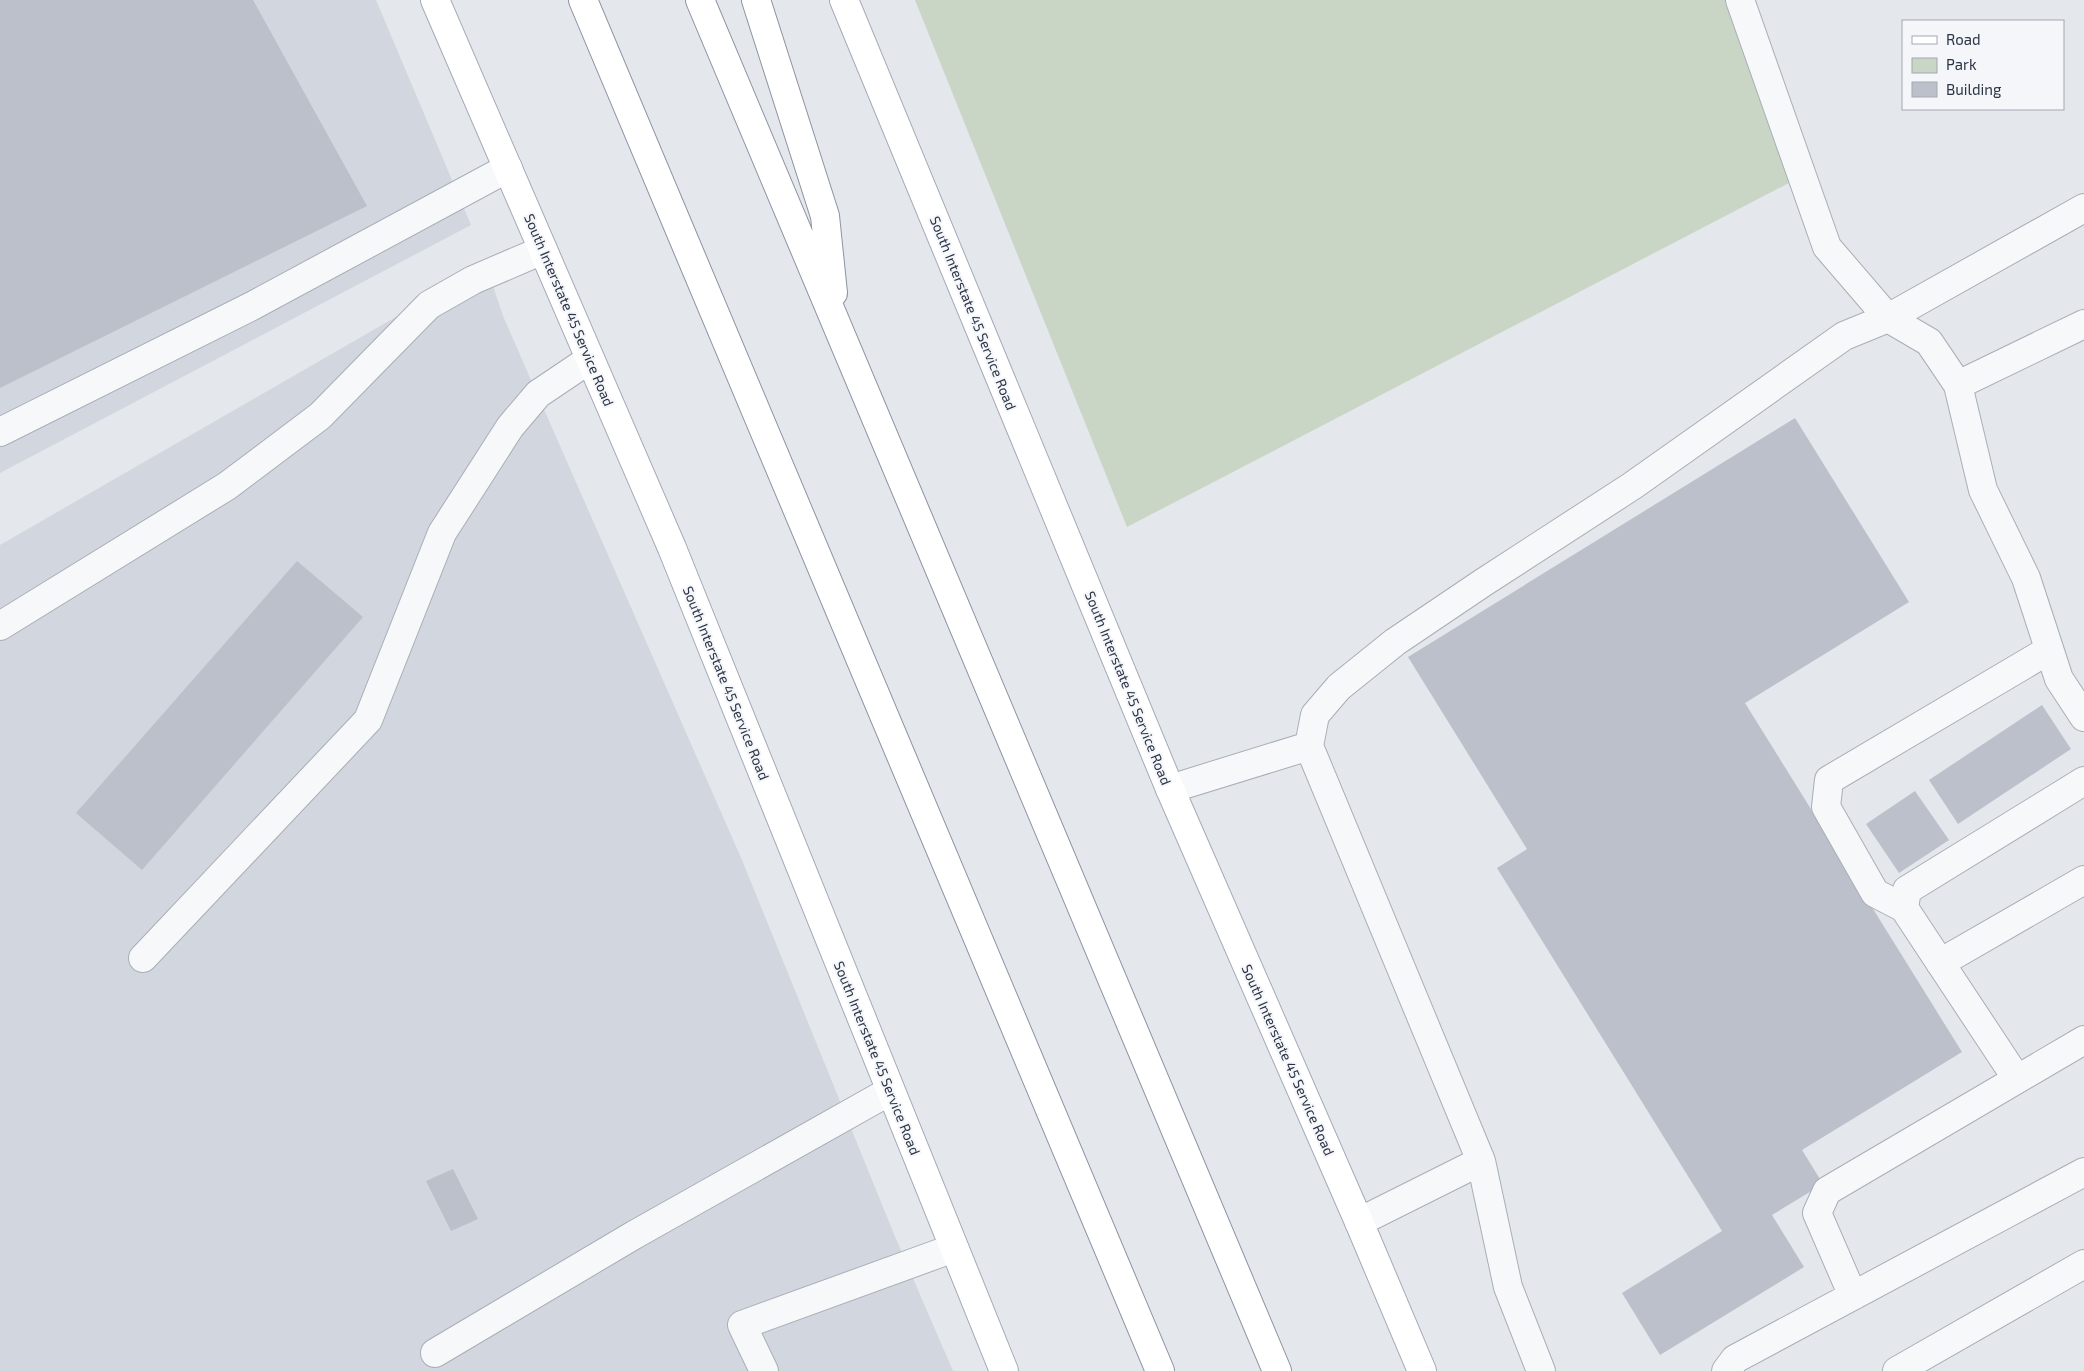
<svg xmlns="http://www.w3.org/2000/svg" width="2084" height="1371" viewBox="0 0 2084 1371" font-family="'Exo 2',sans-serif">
<rect width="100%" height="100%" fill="#e4e7ec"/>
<path fill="#d2d6de" d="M0,0H376L471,225L0,473Z
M486,265L503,316L742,860L896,1239L953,1371H0V545Z"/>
<path fill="#c9d6c5" d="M915,0H1741L1810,172L1127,527Z"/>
<path fill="#bbc0ca" d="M0,0H253L367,206L0,388Z
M1795,418L1909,602L1745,703L1962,1052L1802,1150L1823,1184L1772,1215L1804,1267L1660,1355L1622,1293L1722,1231L1497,868L1527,849L1408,657Z
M297,561L363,617L142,870L76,813Z
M2042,705L2071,749L1958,824L1929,780Z
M1915,791L1949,840L1899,873L1866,824Z
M453,1169L478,1219L451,1231L426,1181Z"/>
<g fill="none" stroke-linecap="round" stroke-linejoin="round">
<g stroke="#a9aeb7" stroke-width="30">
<path id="minor" d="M1740,0L1827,247L1888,318L2084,208
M1958,385L2084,324
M0,432L252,306L508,168
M0,626L227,486L320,416L429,305L473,280L543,250
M1309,746L1315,715L1339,687L1395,642L1484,582L1632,486L1844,336L1888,318L1929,342L1958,385L1983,490L2026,578L2059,679L2084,717
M1170,789L1309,746L1481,1161L1359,1222
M1904,908L1875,893L1826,807L1829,780L2049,650
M143,958L368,720L442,533L510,427L538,394L590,359
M1940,963L2084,880
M2017,1079L1904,908L1907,890L2084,781
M1481,1161L1508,1287L1541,1371
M1853,1296L1817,1213L1827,1191L2084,1040
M435,1353L634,1235L890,1091
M764,1371L742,1325L954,1248
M1726,1371L1735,1359L2084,1172
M1897,1371L2084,1264"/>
</g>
<g stroke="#a3abb8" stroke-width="30">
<path id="major" d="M435,0L672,548L1004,1371
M844,0L1170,789L1359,1222L1422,1371"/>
</g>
<g stroke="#8b94a3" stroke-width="30">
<path id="highway" d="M583,0L1160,1371
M700,0L1277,1371
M756,0L825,216L833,293"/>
</g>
<use href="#minor" stroke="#f7f8fa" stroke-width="28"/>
<use href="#major" stroke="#fff" stroke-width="28"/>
<use href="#highway" stroke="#fff" stroke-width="28"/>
</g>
<g text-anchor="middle" stroke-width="4" stroke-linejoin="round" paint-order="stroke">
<g font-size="14" fill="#2b3445" stroke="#f4f6f9">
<text transform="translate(569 310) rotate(67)" y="5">South Interstate 45 Service Road</text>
<text transform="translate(973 313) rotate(68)" y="5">South Interstate 45 Service Road</text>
<text transform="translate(726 683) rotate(68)" y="5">South Interstate 45 Service Road</text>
<text transform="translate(1128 688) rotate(68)" y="5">South Interstate 45 Service Road</text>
<text transform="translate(877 1058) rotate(68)" y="5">South Interstate 45 Service Road</text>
<text transform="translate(1288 1060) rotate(66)" y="5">South Interstate 45 Service Road</text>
</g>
</g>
<rect x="1902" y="20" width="162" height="90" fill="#f4f6f9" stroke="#a4a8b1"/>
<rect x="1912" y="36" width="25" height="8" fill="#ffffff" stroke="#a4a8b1"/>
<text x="1946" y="45" font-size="15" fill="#2b3445">Road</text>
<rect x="1912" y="58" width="25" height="15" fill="#c9d6c5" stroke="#a4a8b1"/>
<text x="1946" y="70" font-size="15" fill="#2b3445">Park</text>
<rect x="1912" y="82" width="25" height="15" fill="#bbc0ca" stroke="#a4a8b1"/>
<text x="1946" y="95" font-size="15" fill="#2b3445">Building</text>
</svg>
